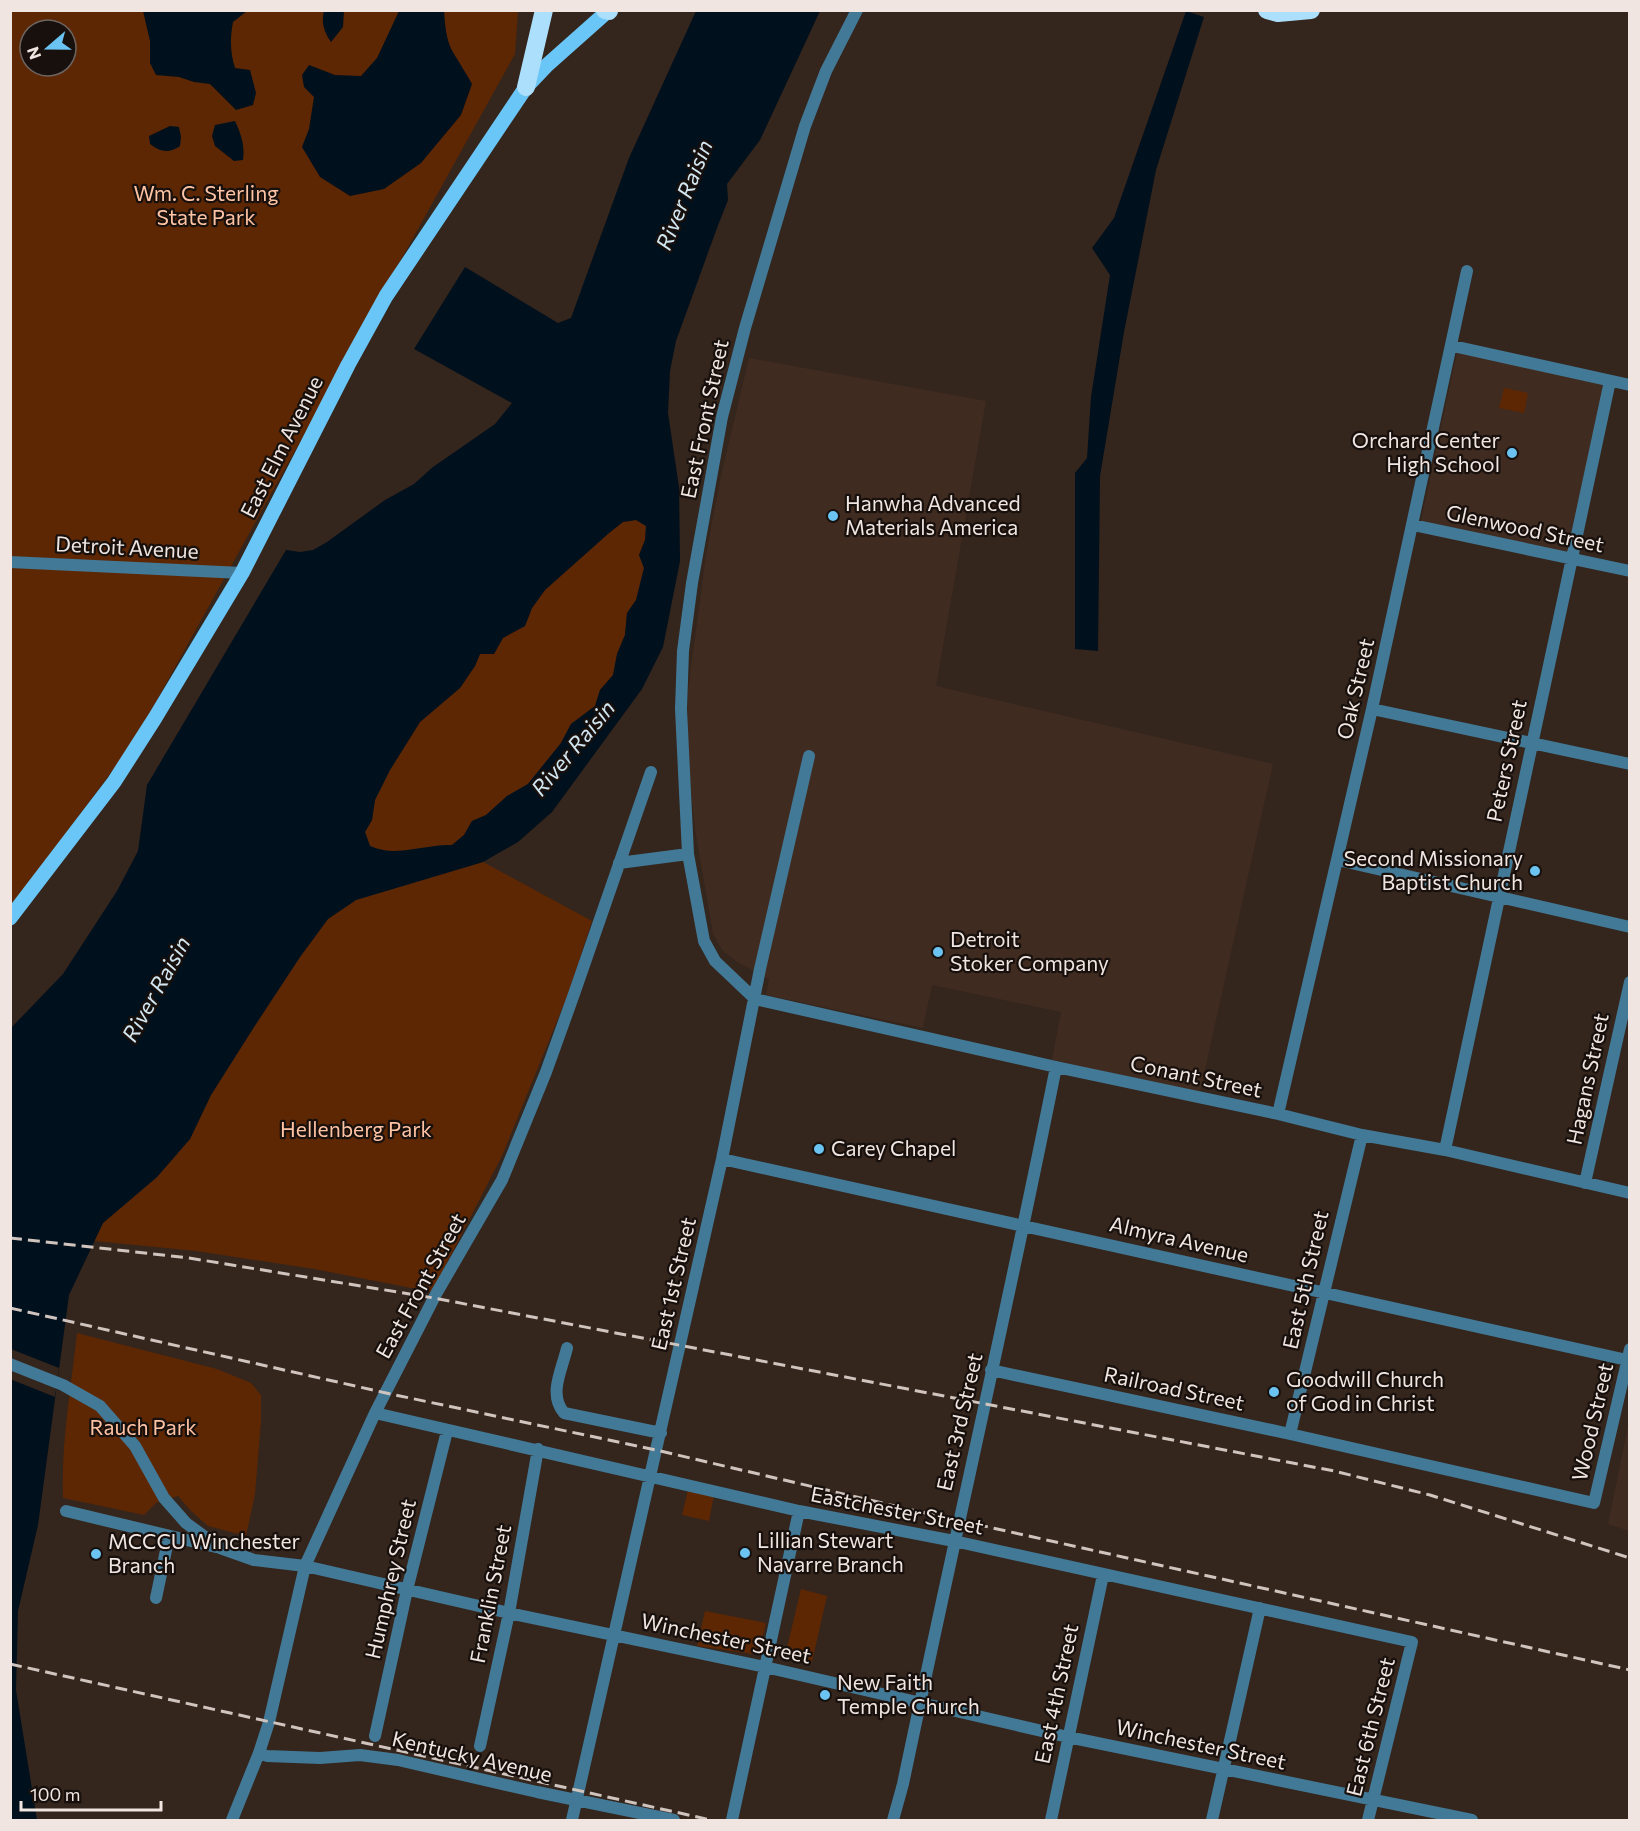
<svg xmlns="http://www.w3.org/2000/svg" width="1640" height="1831" viewBox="0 0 1640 1831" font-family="Commissioner,sans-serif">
<rect width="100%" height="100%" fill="#34251d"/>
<path fill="#402b20" d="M1457,352L1605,385L1567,552L1421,521Z
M749,358L986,401L936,686L1273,764L1200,1092L1052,1060L1061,1012L932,985L923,1028L766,995L769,979L737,962L722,950L713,934L695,829L687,752L688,690L706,555L720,480Z
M1629,1421V1531L1608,1524Z"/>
<path fill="#5d2704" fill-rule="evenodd" d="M11,11H518L515,54L133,743L13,904L11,903ZM30,30H66V66H30Z
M1504,388L1528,393L1524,413L1499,408Z
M636,520L646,526L645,540L639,555L644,568L636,600L627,613L625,635L617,654L613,675L600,690L595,706L571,724L561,743L528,784L507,796L486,815L472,821L464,835L452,845C425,844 395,858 370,846L365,832L372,820L375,800L390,770L420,722L460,688L475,666L480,654H494L502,638L525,626L532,608L545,590L609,533L623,522Z
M483,862L592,921L568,994L502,1156L432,1292L314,1269L196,1251L94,1241L103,1223L157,1177L190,1139L211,1095L254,1027L300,957L328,919L356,900Z
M77,1333L217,1369L251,1383L261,1395V1421L255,1494L246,1536L208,1526L191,1511L178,1496L156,1503L144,1515L63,1498C61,1443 71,1388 77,1333Z
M688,1490L714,1495L709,1521L682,1515Z
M801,1589L827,1596L812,1662L785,1656Z
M705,1611L766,1623L759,1652L753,1654L697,1646Z"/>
<path fill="#00101c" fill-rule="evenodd" d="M143,11H247L233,22C230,38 230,52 235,68L250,70L256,93L253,105L236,110L210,84L194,82L179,77L156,75L150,63V41Z
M324,11H344L343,27L331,42C324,32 321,22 324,11Z
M399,11H444C445,24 446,42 454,54C460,64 466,73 472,84L461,115L421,163L384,189L350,196L320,177L302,147L309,129L314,97L304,87L302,75L309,65L335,75L361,76L377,58Z
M696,11H820L760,140L727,184L728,200L717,228L676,341L670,371L668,413L679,487L680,561L663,647L642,689L552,812L518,842L483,862L356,900L328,919L300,957L254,1027L211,1095L190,1139L157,1177L103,1223L69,1295L38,1525L18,1611L16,1690L37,1820H11V1028L63,974L117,891L138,851L147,785L286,550L300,552L313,550L327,542L385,500L414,484L433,467L495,424L512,403L414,349L465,267L558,323L571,318L629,158ZM636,520L646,526L645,540L639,555L644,568L636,600L627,613L625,635L617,654L613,675L600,690L595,706L571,724L561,743L528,784L507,796L486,815L472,821L464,835L452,845C425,844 395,858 370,846L365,832L372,820L375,800L390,770L420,722L460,688L475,666L480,654H494L503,638L525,626L532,608L545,590L609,533L623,522Z
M1186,11L1204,17L1156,170L1124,332L1100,476L1098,651L1075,649V473L1087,458L1091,397L1110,275L1092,248L1114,218Z
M235,121C241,134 245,145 243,160L234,161L215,146L212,136L215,125Z
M170,126L179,127L181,137L180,146C169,154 160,152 150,144L149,136Z"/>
<path fill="#34251d" d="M11,1349L59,1368L55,1397L10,1379Z"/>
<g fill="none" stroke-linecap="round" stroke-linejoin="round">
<path stroke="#427996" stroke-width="12" d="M857,10L826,71L805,126L745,328L722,417L692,583L683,651L681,709L688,854L704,941L715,961L755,999L1056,1067L1278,1114L1362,1135L1445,1150L1630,1193
M1453,346L1630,385
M1413,525L1630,571
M10,562L242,573
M1372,709L1630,764
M1338,860L1630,927
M619,863L688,854
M1278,1114L1372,709L1467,271
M1445,1150L1610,381
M722,1159L1627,1360
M1585,1183L1630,982
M567,1348C562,1370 548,1394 564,1413L661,1433
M10,1364L63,1385L100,1406L135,1446L164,1498L186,1523L220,1548L254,1560L305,1566L509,1613L765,1667L1068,1737L1472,1820
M991,1370L1290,1434L1594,1503L1630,1349
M375,1413L799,1511L954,1541L1412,1642L1368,1820
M1290,1434L1362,1135
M66,1511L216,1547
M156,1598L169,1536
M375,1736L407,1590L447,1431
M480,1746L509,1613L538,1449
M259,1753L267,1756L320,1758L360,1755L398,1760L537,1792L674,1820
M232,1820L259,1753L269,1722L305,1566L375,1413L436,1294L502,1180L546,1072L574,994L651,772
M572,1820L722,1159L760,969L809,756
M732,1820L799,1511
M893,1820L903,1784C953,1544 1008,1307 1056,1067
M1051,1820L1103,1575
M1212,1820L1260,1608"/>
<path stroke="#6ac6f6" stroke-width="15" d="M10,918L114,782L155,718L242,573L348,365L386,296L526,87L546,66L609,10"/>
<path stroke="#acdffb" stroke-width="18" d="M605,10L609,11
M1267,10L1278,13L1311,10
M526,87L544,10"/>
<path stroke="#d0c4be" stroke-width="3" stroke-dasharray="12 6" stroke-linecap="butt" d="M10,1238L189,1258L434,1298L1334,1471L1430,1495L1630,1558
M10,1308L386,1393L656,1450L912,1510L1630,1670
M10,1664L711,1820"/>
</g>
<g fill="#6ac3f1" stroke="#17100d" stroke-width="2">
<circle cx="1512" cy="453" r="6"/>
<circle cx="833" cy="516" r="6"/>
<circle cx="1535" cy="871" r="6"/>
<circle cx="938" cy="952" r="6"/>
<circle cx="819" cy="1149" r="6"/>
<circle cx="1274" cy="1392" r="6"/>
<circle cx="745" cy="1553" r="6"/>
<circle cx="96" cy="1554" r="6"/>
<circle cx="825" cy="1695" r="6"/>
</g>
<g text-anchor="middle" stroke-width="4.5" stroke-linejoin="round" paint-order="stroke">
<g font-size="21" fill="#ffc3a4" stroke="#17100d">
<text x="206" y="201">Wm. C. Sterling<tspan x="206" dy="24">State Park</tspan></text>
<text x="356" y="1137">Hellenberg Park</text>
<text x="143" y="1435">Rauch Park</text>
</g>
<g font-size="21" fill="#f0e5e0" stroke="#17100d">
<text transform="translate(705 419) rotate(-78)" y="7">East Front Street</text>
<text transform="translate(282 447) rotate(-63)" y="7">East Elm Avenue</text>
<text transform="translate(1525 529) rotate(12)" y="7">Glenwood Street</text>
<text transform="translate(127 548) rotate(3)" y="7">Detroit Avenue</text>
<text transform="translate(1356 689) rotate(-77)" y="7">Oak Street</text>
<text transform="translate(1507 761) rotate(-78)" y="7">Peters Street</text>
<text transform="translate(1196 1077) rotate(12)" y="7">Conant Street</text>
<text transform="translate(1588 1079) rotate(-78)" y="7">Hagans Street</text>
<text transform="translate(1179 1240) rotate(13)" y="7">Almyra Avenue</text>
<text transform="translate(1306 1280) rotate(-77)" y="7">East 5th Street</text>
<text transform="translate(674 1284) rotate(-77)" y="7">East 1st Street</text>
<text transform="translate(421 1286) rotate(-61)" y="7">East Front Street</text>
<text transform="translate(1174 1389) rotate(12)" y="7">Railroad Street</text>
<text transform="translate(960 1422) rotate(-77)" y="7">East 3rd Street</text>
<text transform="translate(1593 1422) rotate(-77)" y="7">Wood Street</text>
<text transform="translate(897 1511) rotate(11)" y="7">Eastchester Street</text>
<text transform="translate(391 1579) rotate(-77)" y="7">Humphrey Street</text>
<text transform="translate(491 1594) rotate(-79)" y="7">Franklin Street</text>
<text transform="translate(726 1639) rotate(12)" y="7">Winchester Street</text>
<text transform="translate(1057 1694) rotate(-78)" y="7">East 4th Street</text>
<text transform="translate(1371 1727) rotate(-76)" y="7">East 6th Street</text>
<text transform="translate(1201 1745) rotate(12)" y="7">Winchester Street</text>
<text transform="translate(472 1757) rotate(13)" y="7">Kentucky Avenue</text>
</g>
<g font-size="21" fill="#f0e5e0" stroke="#17100d" text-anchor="start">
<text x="1500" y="448" text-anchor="end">Orchard Center<tspan x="1500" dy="24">High School</tspan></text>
<text x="845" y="511">Hanwha Advanced<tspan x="845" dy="24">Materials America</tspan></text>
<text x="1523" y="866" text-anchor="end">Second Missionary<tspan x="1523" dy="24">Baptist Church</tspan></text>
<text x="950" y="947">Detroit<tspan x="950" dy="24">Stoker Company</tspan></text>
<text x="831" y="1156">Carey Chapel</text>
<text x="1286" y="1387">Goodwill Church<tspan x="1286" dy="24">of God in Christ</tspan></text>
<text x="757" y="1548">Lillian Stewart<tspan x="757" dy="24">Navarre Branch</tspan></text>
<text x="108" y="1549">MCCCU Winchester<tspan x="108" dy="24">Branch</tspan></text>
<text x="837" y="1690">New Faith<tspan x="837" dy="24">Temple Church</tspan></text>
</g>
<g font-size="22" font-style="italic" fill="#d3e7f3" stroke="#17100d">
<text transform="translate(684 195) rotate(-68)" y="8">River Raisin</text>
<text transform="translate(573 748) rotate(-50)" y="8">River Raisin</text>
<text transform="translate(156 989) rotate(-61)" y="8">River Raisin</text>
</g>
</g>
<rect width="1640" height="1831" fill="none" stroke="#f0e5e0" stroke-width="24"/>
<g transform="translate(48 48) rotate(250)"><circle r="28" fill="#17100d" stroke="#6e6561" stroke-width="1.5"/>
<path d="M0-4.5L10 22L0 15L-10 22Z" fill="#6ac3f1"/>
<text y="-9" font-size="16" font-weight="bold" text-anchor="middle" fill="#f0e5e0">N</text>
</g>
<path d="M21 1801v9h140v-9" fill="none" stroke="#f0e5e0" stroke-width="3"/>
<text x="30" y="1801" font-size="18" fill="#f0e5e0" stroke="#17100d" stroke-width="4.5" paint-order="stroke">100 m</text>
</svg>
